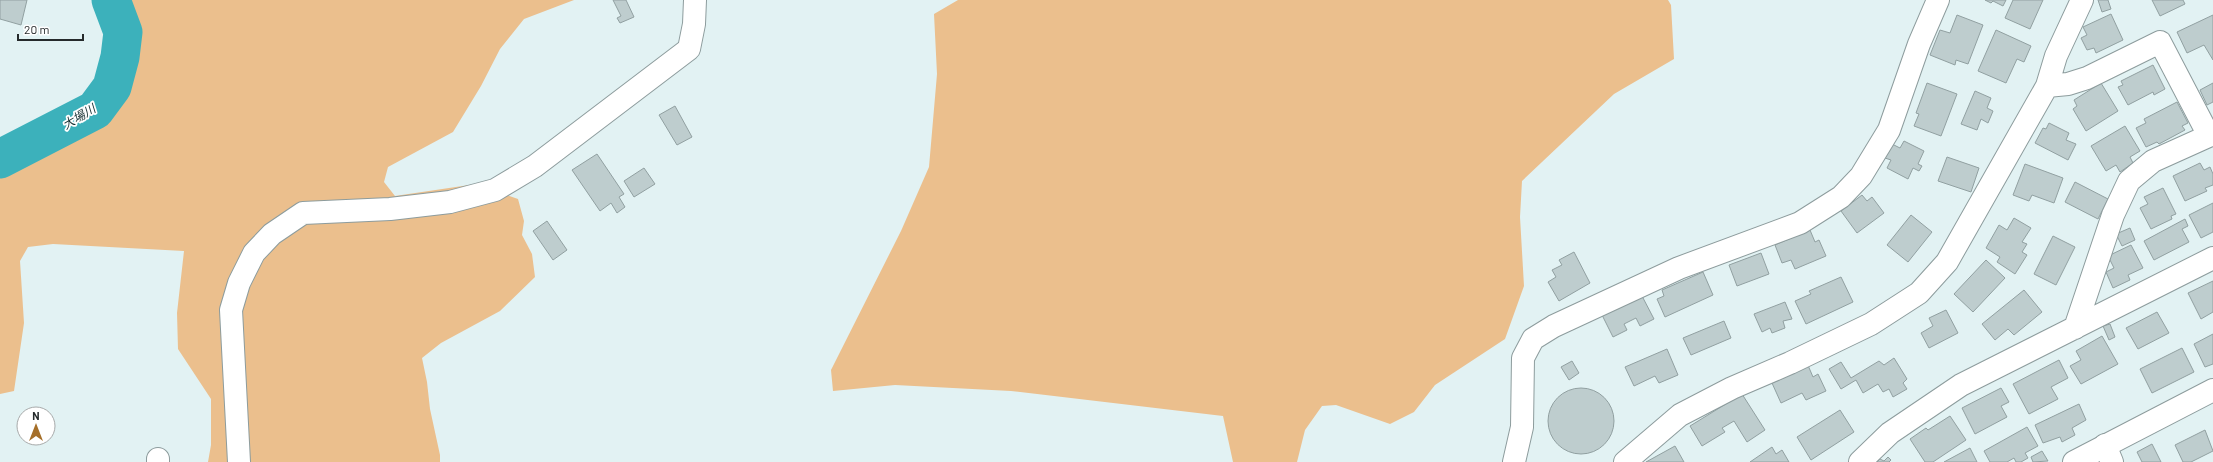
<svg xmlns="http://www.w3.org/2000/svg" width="2213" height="462" viewBox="0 0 2213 462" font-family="Barlow,'Noto Sans JP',sans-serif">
<rect width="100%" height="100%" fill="#e2f2f3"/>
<path fill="#ebbf8d" d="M112,0H574L524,19L500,49L481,86L453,132L388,167L384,182L395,196L476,184L518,199L524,221L522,235L532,254L535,277L500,311L441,343L422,358L427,382L430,409L440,455V462H208L211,445V399L178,349L177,313L184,251L53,244L28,247L20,261L24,323L14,391L0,394V167L82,125L121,91L132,39Z
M958,0H1668L1671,5L1674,59L1614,94L1522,181L1520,217L1524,286L1505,339L1435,385L1414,412L1390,424L1336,405L1322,406L1305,430L1297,462H1233L1223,416L1011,391L895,385L833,391L831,370L901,231L929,167L937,74L934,14Z"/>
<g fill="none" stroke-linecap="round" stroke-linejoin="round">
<path stroke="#3cb1bb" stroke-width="39" d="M0,159L95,110L112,87L120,57L123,32L111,0"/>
</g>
<path fill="#becdce" stroke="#91a0a1" d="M0,0H27L21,25L0,19Z
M613,0H626L634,17L620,23L617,18L621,16Z
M1985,0H2006L2003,6L1993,1L1991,3Z
M2013,0H2043L2030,29L2005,18Z
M2098,0H2108L2111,9L2102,12Z
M2152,0H2183L2185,4L2160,16Z
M2111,14L2123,40L2096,53L2094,48L2087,50L2081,38L2087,35L2083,27Z
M1957,15L1983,25L1968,64L1956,60L1955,65L1930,55L1940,30L1950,33Z
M2213,15V60L2204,45L2187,53L2177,32Z
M1996,30L2031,46L2024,62L2017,59L2006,83L1978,71Z
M2153,65L2165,89L2154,95L2153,92L2128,105L2118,87L2123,85L2121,81Z
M1927,83L1957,94L1941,136L1914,126L1919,114L1916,113Z
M2101,83L2118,111L2086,131L2073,109L2077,106L2074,100Z
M2213,83V102L2207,105L2200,90Z
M1975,91L1991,98L1987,108L1993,111L1988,123L1981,119L1977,130L1961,124Z
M2177,102L2188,123L2182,126L2185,130L2159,144L2157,142L2146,147L2136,128L2146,123L2144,119Z
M675,106L692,137L677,145L659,115Z
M2049,123L2069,133L2066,140L2076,144L2068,160L2035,143L2043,128L2046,129Z
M2125,126L2140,151L2130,157L2133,163L2120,172L2116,165L2106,171L2091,146Z
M1904,141L1924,151L1918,164L1922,166L1919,171L1913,168L1908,179L1887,168L1891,160L1885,158L1892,144L1900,148Z
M597,154L624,194L619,197L625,207L617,213L611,203L600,211L572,170Z
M1947,157L1979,168L1971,192L1938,181Z
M2200,163L2204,170L2210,167L2213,174V185L2205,188L2207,191L2185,201L2173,176Z
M2025,164L2063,178L2054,203L2032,195L2029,201L2013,195Z
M644,168L655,184L634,197L624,181Z
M2075,182L2108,199L2098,219L2065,202Z
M2163,188L2176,214L2171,216L2172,219L2151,229L2140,208L2148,204L2144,197Z
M1862,195L1867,201L1872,197L1884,213L1857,233L1841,211Z
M2213,203V232L2201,238L2189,215Z
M1911,215L1932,232L1908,262L1887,245Z
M2014,218L2031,228L2022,242L2027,244L2022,252L2027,255L2015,274L1997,262L2000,257L1986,248L1999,225L2007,230Z
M2185,219L2188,226L2182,229L2189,242L2154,260L2144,241Z
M547,221L567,250L553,260L533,231Z
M2130,228L2135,240L2122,246L2116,234Z
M1810,230L1815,242L1819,240L1826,256L1795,269L1791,260L1782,263L1775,245Z
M2053,236L2075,247L2056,285L2034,274Z
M2131,245L2143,268L2128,275L2130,280L2113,288L2106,272L2114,268L2108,256Z
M1574,252L1590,283L1559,301L1548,282L1556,277L1552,270L1562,265L1559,260Z
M1761,253L1769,274L1737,286L1729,265Z
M1986,260L2005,278L1973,312L1954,294Z
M1703,272L1713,295L1665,317L1657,299L1664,296L1662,290Z
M1841,277L1853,302L1806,324L1795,301L1811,294L1809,291Z
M2213,281V312L2201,319L2188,293Z
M2024,290L2042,312L2014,335L2008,329L1995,340L1982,324Z
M1642,296L1654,319L1640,326L1636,318L1624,324L1627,330L1613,337L1602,315Z
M1785,302L1792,319L1783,321L1785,328L1772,333L1770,328L1762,332L1754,314Z
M1946,310L1958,333L1929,348L1921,333L1933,326L1929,318Z
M2157,312L2169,333L2138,349L2126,328Z
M1724,321L1731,338L1691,355L1683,338Z
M2110,324L2115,337L2109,340L2103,326Z
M2213,334V364L2205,367L2194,344Z
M2102,336L2118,364L2081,384L2070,366L2081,360L2076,351Z
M2182,348L2194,372L2152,393L2140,369Z
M1667,349L1678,375L1659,383L1655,376L1634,386L1625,367Z
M1894,358L1907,379L1903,383L1907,389L1893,397L1889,389L1883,392L1878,384L1863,393L1856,380L1841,389L1829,369L1841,362L1851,378L1879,361L1884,365Z
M2059,360L2068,378L2051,387L2058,399L2029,414L2013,384Z
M1572,361L1579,373L1569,380L1561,367Z
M1807,363L1813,377L1818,374L1826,391L1806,400L1802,393L1781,403L1772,383L1786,377L1784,373Z
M1548 421a33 33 0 1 1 66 0a33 33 0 1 1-66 0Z
M2001,388L2009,402L2001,406L2007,417L1975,434L1962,408Z
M1742,394L1765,430L1747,442L1734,421L1722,428L1725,432L1702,446L1690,426Z
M2079,404L2086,420L2072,428L2075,435L2062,442L2060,437L2043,443L2035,425Z
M1840,410L1854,432L1811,460L1797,437Z
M1950,416L1966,440L1933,462H1925L1910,439L1926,428L1928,430Z
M2027,427L2038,446L2025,453L2028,458L2021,462H2016L2014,458L2007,462H1990L1984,451Z
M2205,430L2213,451L2191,462H2183L2175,445Z
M2152,444L2161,462H2142L2137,452Z
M1675,446L1684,462H1646Z
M1772,447L1776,454L1782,450L1789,462H1750Z
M1970,448L1977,462H1944Z
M2042,451L2048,461L2033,462L2031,457Z
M1888,457L1891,460L1889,462H1877L1880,459L1884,461Z"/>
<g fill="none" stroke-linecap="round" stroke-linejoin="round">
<g stroke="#8d9c9d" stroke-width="24">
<path id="street" d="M2047,86L2068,84L2087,78L2160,42L2209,136
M2075,328L2113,215L2129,181L2153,161L2213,134
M2105,445L2112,462
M158,462V459
M239,462L231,310L239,283L254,253L272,234L303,213L390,209L450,202L495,190L535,166L689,49L694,24L695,0
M1514,462L1522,427L1523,358L1533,339L1554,326L1679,268L1800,223L1841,197L1861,176L1889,130L1919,44L1938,0
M1625,462L1680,415L1732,388L1790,363L1871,324L1919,293L1947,262L2047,86L2056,56L2082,0
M1860,462L1890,433L1961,385L2213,258"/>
</g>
<g stroke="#8d9c9d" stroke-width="24">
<path id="secondary" d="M2074,462L2213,390"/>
</g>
<use href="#street" stroke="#fff" stroke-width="22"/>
<use href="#secondary" stroke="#fff" stroke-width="22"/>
</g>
<g text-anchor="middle" stroke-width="3.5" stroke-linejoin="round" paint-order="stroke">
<g font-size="12" font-style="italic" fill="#163032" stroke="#fff">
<text transform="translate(79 117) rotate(-31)" y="4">大場川</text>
</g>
</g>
<g transform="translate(36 426)"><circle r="19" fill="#ffffff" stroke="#a8aaaa"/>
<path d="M0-3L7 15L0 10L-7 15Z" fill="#a56f29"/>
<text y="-6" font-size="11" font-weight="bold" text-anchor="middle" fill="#252a2b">N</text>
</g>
<path d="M18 34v6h65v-6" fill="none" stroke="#252a2b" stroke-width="2"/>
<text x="24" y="34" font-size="12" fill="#252a2b" stroke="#ffffff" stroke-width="3" paint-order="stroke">20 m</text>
</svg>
